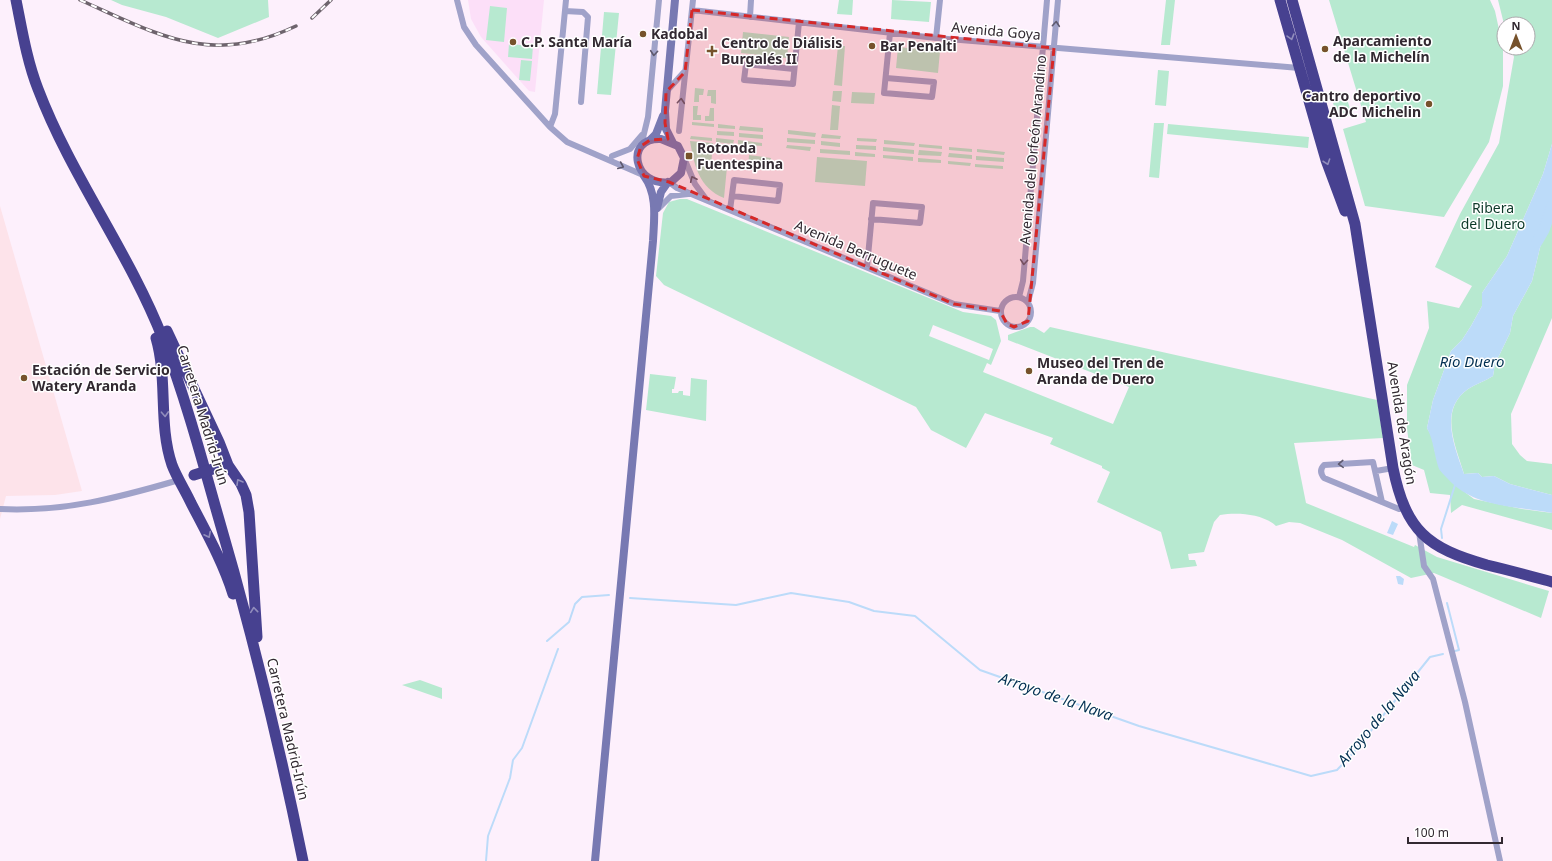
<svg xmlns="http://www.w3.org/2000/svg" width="1552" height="861" viewBox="0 0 1552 861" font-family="'Noto Sans',sans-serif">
<rect width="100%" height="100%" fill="#fdf0fc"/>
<path fill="#fcdff8" d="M468,0H544L535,92L529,91L481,37L471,19Z"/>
<path fill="#fde3ea" d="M0,206L82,491L55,495L6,496L0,519Z"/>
<path fill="#b7e9d0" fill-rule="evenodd" d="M111,0H268L269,17L218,38L166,17L122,5Z
M839,0H853L852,15L837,14Z
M892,0L931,2L929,22L891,19Z
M1166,0H1175L1170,45H1161Z
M1329,0H1490L1495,11L1503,48V86L1489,142L1444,217L1365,206L1343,129L1366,122Z
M1498,0H1552V144L1543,174L1507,256L1482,293V306L1471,326L1462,340L1451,351L1433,400L1427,428L1432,437L1435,452L1466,493L1474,499L1522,509L1552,513V530L1462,505L1451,513L1450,495L1430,493L1424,470L1412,465L1407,429V385L1429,328L1427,301L1459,308L1472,286L1435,267L1460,214L1499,143L1514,57L1511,48H1528V24H1504Z
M490,6L507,8L504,42L486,40Z
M604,12L619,13L611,95L597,94Z
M743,32L789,37L787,58L741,53Z
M509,44L533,46L532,59L508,57Z
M838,46H845L842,86L834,85Z
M898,47L940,51L938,73L896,68Z
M521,60L532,61L530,81L519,80Z
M1158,70L1169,71L1166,106L1155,105Z
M695,88L704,89L703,95H699V102H694Z
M708,90H716V104L711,103V96H707Z
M833,91H842L841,102L832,101Z
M852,92L875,93L874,104L851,103Z
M1347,99L1352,115L1338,119L1333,103Z
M832,105L840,106L838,130H830Z
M693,106H698L697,115H701V120H693Z
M710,108H714V121H705V116H709Z
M692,122L714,124V127L692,125Z
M1154,123H1164L1159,178L1149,177Z
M718,124L735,126V129L718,128Z
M1168,124L1309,137L1308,148L1167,134Z
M740,126L763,128V132L739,130Z
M788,130L816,133L815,137L788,134Z
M717,131L734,132V136L717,135Z
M739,133L763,135V139L739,137Z
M822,134L841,136L840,139L821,138Z
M691,136L712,138V141L690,139Z
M716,138L734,140L733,144L716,142Z
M787,138L815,140V144L787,142Z
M857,138L877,139L876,142L857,141Z
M738,140L762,143V146L738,144Z
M884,140L915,143L914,146L884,144Z
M690,141L713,143L711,165L727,167L724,198C699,188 694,165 690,141Z
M821,141L840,143V147L821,145Z
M919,144L942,146V149L919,147Z
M787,145L811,147L810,151L786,148Z
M856,145L876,146V150L856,149Z
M883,147L914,150V154L883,151Z
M949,147L972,149V152L949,150Z
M820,149L850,151V155L820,153Z
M977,149L1005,152L1004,155L977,152Z
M919,150L942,152L941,156L918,155Z
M855,152L875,154V157L855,156Z
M949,153L972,155V159L948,157Z
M749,155L771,158L770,170L748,168Z
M883,155L913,157V161L883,158Z
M976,156L1004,158V162L976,160Z
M817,157L867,161L865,186L815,182Z
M918,158L941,160V163L918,162Z
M948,161L971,163L970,166L948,164Z
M975,164L1003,166V169L975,167Z
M680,199H687L963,312L991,316L996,320L1001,341L991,365L987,363L983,372L1113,424L1129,387L1008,340V335L1030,327H1034L1044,333L1050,327L1377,400L1383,438L1294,443L1306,503L1414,547L1415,545L1437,557L1549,591L1541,618L1434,573L1411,578L1342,540L1300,523L1289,522L1276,526C1263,514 1238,512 1220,515L1214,522L1204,552L1188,554L1189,560H1195L1197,566L1171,569L1161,532L1097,502L1110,472L1102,468V466L1050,444L1053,438L985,413L966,448L931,430L916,407L664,285L656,276L663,213L669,202ZM933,325L993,349L989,360L929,336Z
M1552,206V318L1511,414L1512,444L1520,455L1527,461L1552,464V495L1510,484L1494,476L1482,477L1478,473L1464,474C1456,447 1438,410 1468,389C1476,384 1485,381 1493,376L1495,364L1510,333L1513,316L1532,281L1544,231Z
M650,374L676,377L674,389H672V393H678L679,391H683V395L690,396L691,378L707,380L706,421L646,410Z
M420,680L442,688V699L402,685Z"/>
<path fill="#bcdbf9" d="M1552,144V206L1544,231L1532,281L1513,316L1510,333L1495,364L1493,376C1485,381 1476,384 1468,389C1438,410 1455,447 1464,474L1478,473L1482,477L1494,476L1510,484L1552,495V513C1516,506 1473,508 1447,478C1444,475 1441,472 1439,469C1434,455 1434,441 1427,428L1433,400L1451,351L1462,340L1471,326L1482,306V293L1507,256L1543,174Z
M1392,521L1398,524L1393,535L1387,533Z
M1396,576H1400L1404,579L1403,585L1398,584Z"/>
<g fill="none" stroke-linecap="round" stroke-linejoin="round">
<path stroke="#bcdbf9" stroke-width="2" d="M1442,538L1441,529L1455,485
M630,598L736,605L791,593L849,602L874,611L915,616L980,670L1139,726L1311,776L1337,770L1353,753L1430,657L1443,654
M1447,603L1459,650L1455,651
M547,641L569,622L575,604L582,597L609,595
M486,861L488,836L510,778L513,760L522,748L558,649"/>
<path stroke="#bcdbf9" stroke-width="11" d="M1537,242L1544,230L1552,206"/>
<path stroke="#a0a2c9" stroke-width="6" d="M457,0L464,27L476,45L550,127L567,142L643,175
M692,10L936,38L1299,68L1300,69
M565,11L583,12L588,17L581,102
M750,17L751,0
M936,38L940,0
M794,69L746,64L744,80L793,84L799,22
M886,78L934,82L932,97L884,93L890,33
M666,92L684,72
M550,127L555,114L566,0
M679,131L693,0
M641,146L648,117L659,0
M612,156L630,149L642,135
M684,158L695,184L706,199
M669,182L677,188L954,304L1000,311
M659,208L671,196L688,194
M730,210L734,180L780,185L778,201L732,196
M867,267L873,203L922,207L920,223L871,219
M1001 312a15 15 0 1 1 30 0a15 15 0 1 1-30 0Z
M1019,297L1023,281L1047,0
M1028,302L1033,283L1058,0
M1376,471L1393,468
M1382,502L1373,462L1324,465C1320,469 1320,473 1324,478L1399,509
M0,509C65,512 117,498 179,480
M1419,532L1424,566L1433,579L1465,702L1500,861"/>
<path stroke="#7879b2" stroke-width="8" d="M661,139L678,146L684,158L681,173L671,182C633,188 624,137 661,139Z
M650,140L656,134L663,116
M673,143L666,129L665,111L675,0
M657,208L661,192L668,182
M595,861L653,241C654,219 658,195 644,176"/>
<path stroke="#474190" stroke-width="11" d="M16,0C22,30 27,61 38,89C71,176 129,252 163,339C184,394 200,452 216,509C250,625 279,743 303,861
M1280,0L1326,160L1345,211
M1292,0L1355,224L1393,468C1406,531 1427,548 1487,565C1509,570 1530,576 1552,582
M167,331L219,442L228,465L241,484L246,495L249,512L257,637
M156,338C168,379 158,424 172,465C177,478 185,490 191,503C206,532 223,562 233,594"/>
<g stroke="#6e646d" stroke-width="3.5">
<path id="rail" d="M80,0C159,35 211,67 296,26
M312,18L331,0"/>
</g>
<use href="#rail" stroke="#fff" stroke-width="2" stroke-dasharray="6" stroke-linecap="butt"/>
<path stroke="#474190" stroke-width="11" d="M194,475L216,468"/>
</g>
<defs><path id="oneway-chevron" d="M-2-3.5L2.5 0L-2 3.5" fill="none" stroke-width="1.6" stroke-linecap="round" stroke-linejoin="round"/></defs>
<g stroke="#5e596e">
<use href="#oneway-chevron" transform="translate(1056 24) rotate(-85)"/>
<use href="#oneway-chevron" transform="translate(654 53) rotate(95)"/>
<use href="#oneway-chevron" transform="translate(681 101) rotate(-85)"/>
<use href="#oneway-chevron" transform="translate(621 166) rotate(23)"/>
<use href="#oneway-chevron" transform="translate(693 179) rotate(-115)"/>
<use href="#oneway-chevron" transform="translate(1024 262) rotate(95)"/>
<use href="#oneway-chevron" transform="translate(1341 464) rotate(177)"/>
</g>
<g stroke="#918dbc">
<use href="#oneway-chevron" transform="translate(1291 37) rotate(74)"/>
<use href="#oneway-chevron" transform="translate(1327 162) rotate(71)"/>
<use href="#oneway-chevron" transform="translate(165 414) rotate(87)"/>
<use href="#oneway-chevron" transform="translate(239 482) rotate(-120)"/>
<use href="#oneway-chevron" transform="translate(208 535) rotate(63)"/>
<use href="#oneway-chevron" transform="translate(254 610) rotate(-96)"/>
</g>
<path fill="#d62828" fill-opacity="0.2" stroke="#d62828" stroke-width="3" stroke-dasharray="8 5" stroke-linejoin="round" d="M692,10L1054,48L1028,321L1014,327L1007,324L1000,311L954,304L669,182L644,176L637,159L641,146L650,140L668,139L665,123L666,92L685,72Z"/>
<g fill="#76522b" stroke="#fff" stroke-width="1.5">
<circle cx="643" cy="34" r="4"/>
<circle cx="513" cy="42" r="4"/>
<circle cx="872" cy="46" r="4"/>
<circle cx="1325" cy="49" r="4"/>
<path d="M710 45h4v4h4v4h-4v4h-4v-4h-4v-4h4z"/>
<circle cx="1429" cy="104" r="4"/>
<rect x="685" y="152" width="8" height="8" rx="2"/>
<circle cx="1029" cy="371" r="4"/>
<circle cx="24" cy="378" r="4"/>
</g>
<g text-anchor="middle" stroke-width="3" stroke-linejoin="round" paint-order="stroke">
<g font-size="14" fill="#322931" stroke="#fff">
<text transform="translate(996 31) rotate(5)" y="5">Avenida Goya</text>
<text transform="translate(1033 150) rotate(-85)" y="5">Avenida del Orfeón Arandino</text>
<text transform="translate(856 250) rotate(23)" y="5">Avenida Berruguete</text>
<text transform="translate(203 415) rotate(73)" y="5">Carretera Madrid-Irún</text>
<text transform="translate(1402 423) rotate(81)" y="5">Avenida de Aragón</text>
<text transform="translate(288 729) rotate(77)" y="5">Carretera Madrid-Irún</text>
</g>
<g font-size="14" font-weight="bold" fill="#322931" stroke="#fff" text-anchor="start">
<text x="651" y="39">Kadobal</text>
<text x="1333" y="46">Aparcamiento<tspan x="1333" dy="16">de la Michelín</tspan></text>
<text x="521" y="47">C.P. Santa María</text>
<text x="721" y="48">Centro de Diálisis<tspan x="721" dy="16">Burgalés II</tspan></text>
<text x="880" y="51">Bar Penalti</text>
<text x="1421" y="101" text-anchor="end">Cantro deportivo<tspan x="1421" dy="16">ADC Michelin</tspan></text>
<text x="697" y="153">Rotonda<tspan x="697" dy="16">Fuentespina</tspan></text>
<text x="1037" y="368">Museo del Tren de<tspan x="1037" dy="16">Aranda de Duero</tspan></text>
<text x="32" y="375">Estación de Servicio<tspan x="32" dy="16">Watery Aranda</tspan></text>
</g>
<g font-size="14" fill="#0c3928" stroke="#fff">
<text x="1493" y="213">Ribera<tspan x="1493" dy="16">del Duero</tspan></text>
</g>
<g font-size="15" font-style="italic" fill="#033052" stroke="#fff">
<text x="1472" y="367">Río Duero</text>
<text transform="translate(1056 697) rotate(19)" y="5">Arroyo de la Nava</text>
<text transform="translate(1379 718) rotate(-50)" y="5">Arroyo de la Nava</text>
</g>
</g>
<g transform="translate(1516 36)"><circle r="19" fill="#ffffff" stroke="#ada9ad"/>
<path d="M0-3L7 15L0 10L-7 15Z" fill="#76522b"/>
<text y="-6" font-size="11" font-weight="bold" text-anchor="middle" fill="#322931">N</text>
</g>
<path d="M1408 837v6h94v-6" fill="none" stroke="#322931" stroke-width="2"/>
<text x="1414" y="837" font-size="12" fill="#322931" stroke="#ffffff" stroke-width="3" paint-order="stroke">100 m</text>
</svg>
